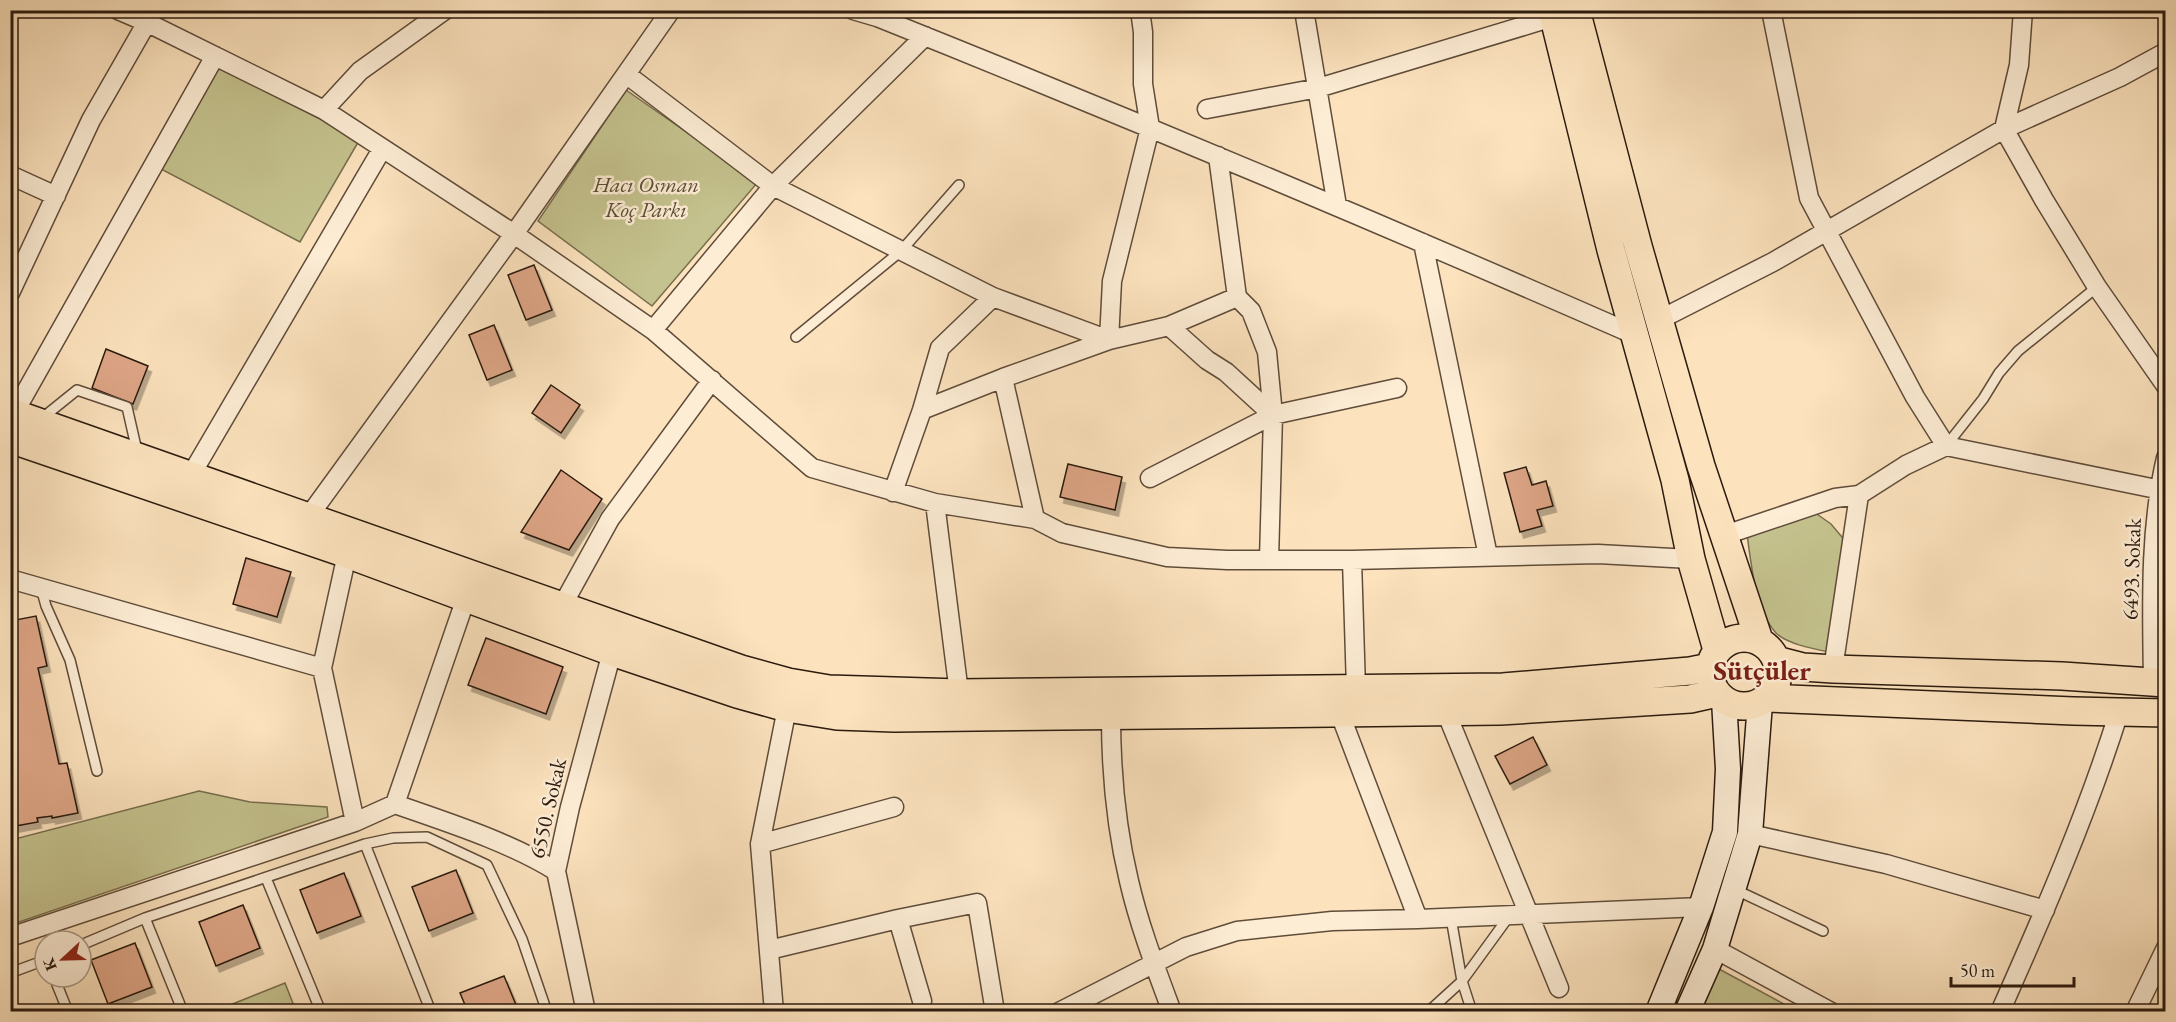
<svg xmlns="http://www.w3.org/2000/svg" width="2176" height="1022" viewBox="0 0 2176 1022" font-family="'EB Garamond',serif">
<defs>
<filter id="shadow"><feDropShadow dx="3.5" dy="6" stdDeviation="0" flood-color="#0004"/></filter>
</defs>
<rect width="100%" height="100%" fill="#fce3be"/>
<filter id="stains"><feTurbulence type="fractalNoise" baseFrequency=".00333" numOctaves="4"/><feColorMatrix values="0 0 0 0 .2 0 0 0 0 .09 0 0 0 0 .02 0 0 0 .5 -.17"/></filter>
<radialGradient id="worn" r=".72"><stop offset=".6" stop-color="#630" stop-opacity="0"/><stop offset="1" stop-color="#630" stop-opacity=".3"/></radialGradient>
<path fill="#c4c28e" stroke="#786e4e" stroke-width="1.5" d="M216,60L360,139L300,242L159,168Z
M626,90L758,182L652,306L538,221Z
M1814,512L1831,524L1847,543L1829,652C1814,649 1787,644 1776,633C1755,610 1751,563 1747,534Z
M199,791L250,802L327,807L328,817L19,922L11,918V840Z
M1719,969L1797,1011L1701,1012Z
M285,983L296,1011H215Z"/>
<path fill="#dea687" stroke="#2b1a0e" stroke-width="1.5" filter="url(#shadow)" d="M534,265L552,310L526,320L508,275Z
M494,325L512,370L487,380L469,335Z
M106,349L148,366L133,404L92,388Z
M551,385L580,405L561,433L532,413Z
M1068,464L1122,477L1115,510L1060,497Z
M1526,467L1532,485L1546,481L1553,506L1537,510L1542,526L1520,532L1504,473Z
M561,470L602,499L569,550L521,532Z
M246,558L291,572L277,617L233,604Z
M36,616L47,666L38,668L59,764L67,763L78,813L52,818V816L37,818L38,822L10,827V621Z
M486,638L563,667L546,714L468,685Z
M1533,737L1547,765L1510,784L1495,756Z
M456,870L473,913L429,931L412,887Z
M344,873L361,916L317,933L300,890Z
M243,905L260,948L216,966L199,922Z
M135,943L152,987L108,1004L91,960Z
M504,976L519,1012H468L460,993Z"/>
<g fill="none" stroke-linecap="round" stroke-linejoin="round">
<g stroke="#5f4c3a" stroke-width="12">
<path id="service" d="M796,337L901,251L959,185
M41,419L77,390L127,407L137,451
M1946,446L1983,399L1999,373L2018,351L2097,287
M41,588L46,606L70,660L97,771
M365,844L431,1012
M266,878L321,1012
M1736,890L1823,931
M145,918L183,1012
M1451,918L1462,981L1472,1012
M81,945L145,918L365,844L393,838L427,837L487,865L522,939L547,1012
M10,973L45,960
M54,977L68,1012
M1428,1012L1462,981L1510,915"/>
</g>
<g stroke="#5f4c3a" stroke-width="21">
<path id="minor" d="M118,10L146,22L324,110L514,234L653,330L812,468L935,503L1035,519L1062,533L1167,557L1227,560H1352L1598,554L1691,559
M853,10L877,17C1132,119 1384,225 1635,335
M1304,10L1337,206
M1771,10L1809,198L1915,397L1946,446
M2023,10L2019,65L2004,129L2044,200L2097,287L2166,386
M626,74L773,186L993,297L1109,340L1169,326L1237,297L1218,156
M1207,109L1318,88L1553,17
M324,110L360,71L445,10
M10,175L56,196
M1423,243L1488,556
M10,293L91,120L154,10
M1237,297L1251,311L1267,352L1273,415L1269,560
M1659,320L1773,262L2004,129L2120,77L2166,52
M1169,326L1207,360L1226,372L1273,415
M653,330L773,186L925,36
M1003,378L1035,519
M922,410L1003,378L1109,340L1112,281L1150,128L1143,84V32L1140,10
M14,413L215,56
M191,475L382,149
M1150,478L1273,415L1397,388
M893,492L922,410L940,348L993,297
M935,503L959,693
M309,516L514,234L671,10
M1725,535L1835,498L1859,495
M1352,560L1356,689
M10,579L322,668L347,554
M562,606L610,519L712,380
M1833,669L1859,495L1906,465L1946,446L2166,491
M2153,683C2152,608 2149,531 2166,458
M1446,712L1559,988
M1340,714L1418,919
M1111,716C1111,771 1116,827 1129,881C1139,925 1156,969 1172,1012
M395,804C449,823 507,841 556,871
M355,822L395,804L466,598
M1750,834L1886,864L2045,910
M760,844L894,807
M898,919L922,1001
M10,937L355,822L322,668
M1715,949L1831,1012
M769,950L898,919L977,903L995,1012
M586,1012L556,871L570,807L612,652
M774,1012L760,844L787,708
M1059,1012L1186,947L1237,931L1332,921L1418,919L1701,907
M2000,1012C2044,913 2087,814 2119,712
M2135,1012L2166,948"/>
</g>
<g stroke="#2b1a0e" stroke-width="27">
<path id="secondary" d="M1658,1012L1701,907L1725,832L1728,769L1724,700
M1687,1012L1715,949L1750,834L1760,703"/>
</g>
<g stroke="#2b1a0e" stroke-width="30">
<path id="primary" d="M1552,10L1611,250L1675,480L1691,559L1717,650
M1576,10L1638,246L1701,466L1759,640
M10,412L741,669L788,682L829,689L959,693L1503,687L1690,671L1710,667
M10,439L347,554L612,652L737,694L787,708L837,716L894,718L1500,711L1690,699L1717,693
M1710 672a34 34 0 1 1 68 0a34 34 0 1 1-68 0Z
M1776,660L1803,667L1833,669L2062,676L2166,683
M1767,698L2073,711L2166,713"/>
</g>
<use href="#service" stroke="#fdedd5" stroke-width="9"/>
<use href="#minor" stroke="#fdedd5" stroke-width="18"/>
<use href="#secondary" stroke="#fdedd5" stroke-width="24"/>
<use href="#primary" stroke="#fce3be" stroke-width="27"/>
</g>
<g text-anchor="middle" stroke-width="5" stroke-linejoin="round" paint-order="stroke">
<g font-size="22" font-style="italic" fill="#594c34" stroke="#fdedd5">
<text x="646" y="192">Hacı Osman<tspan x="646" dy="25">Koç Parkı</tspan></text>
</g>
<g font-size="22" fill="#2b1a0e" stroke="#fdedd5">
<text transform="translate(2131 569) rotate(-88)" y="8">6493. Sokak</text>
<text transform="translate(547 808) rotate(-77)" y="8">6550. Sokak</text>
</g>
<g font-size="28" font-weight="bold" fill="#7a1f14" stroke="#fdedd5">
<text x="1762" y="680">Sütçüler</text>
</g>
</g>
<rect width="2176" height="1022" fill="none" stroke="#fce3be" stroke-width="36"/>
<rect x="12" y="12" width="2152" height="998" fill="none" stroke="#2b1a0e" stroke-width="3"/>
<rect x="18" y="18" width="2140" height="986" fill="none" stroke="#2b1a0e" stroke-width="1.5"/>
<g transform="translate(63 959) rotate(248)"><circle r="28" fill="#fdedd5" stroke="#a99985" stroke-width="1.5"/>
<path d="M0-4.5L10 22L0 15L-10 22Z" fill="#8f2418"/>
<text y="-9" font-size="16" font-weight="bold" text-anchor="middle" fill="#2b1a0e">K</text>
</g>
<path d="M1951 977v9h123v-9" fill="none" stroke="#2b1a0e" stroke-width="3"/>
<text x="1960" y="977" font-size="18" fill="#2b1a0e" stroke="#fdedd5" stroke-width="4.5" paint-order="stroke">50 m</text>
<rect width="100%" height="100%" filter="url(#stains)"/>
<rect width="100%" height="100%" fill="url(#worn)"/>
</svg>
